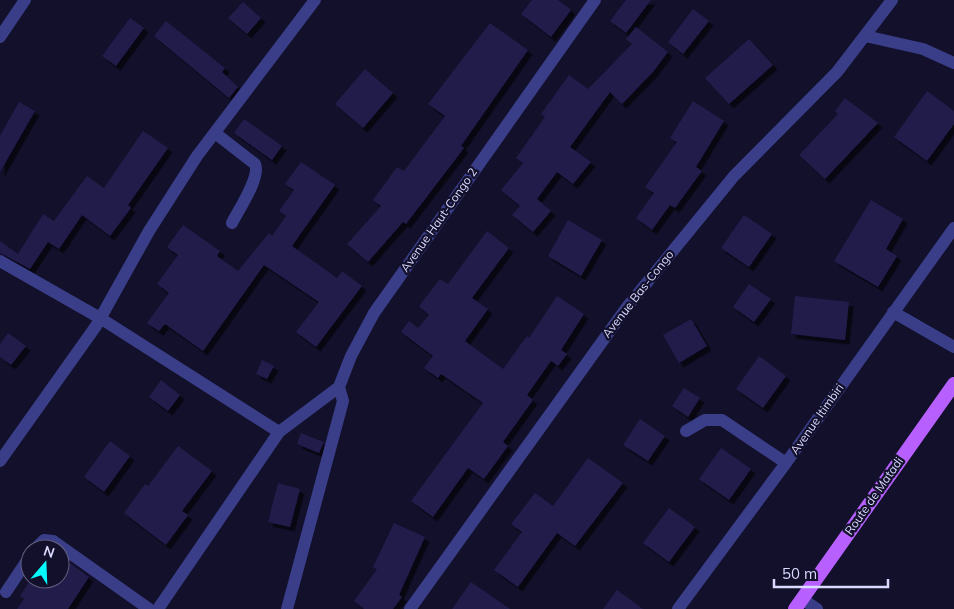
<svg xmlns="http://www.w3.org/2000/svg" width="954" height="609" viewBox="0 0 954 609" font-family="Mulish,sans-serif">
<defs>
<filter id="shadow"><feDropShadow dx="4.5" dy="4.5" stdDeviation="0" flood-color="#0009"/></filter>
</defs>
<rect width="100%" height="100%" fill="#12102a"/>
<path fill="#211c4b" filter="url(#shadow)" d="M532,0H558L571,10L551,37L521,14Z
M626,0H651L626,33L610,21Z
M243,2L261,18L247,34L228,18Z
M693,9L709,21L683,54L668,42Z
M130,18L144,28L116,66L102,56Z
M166,21L225,68L222,72L238,87L229,98L154,36Z
M490,23L528,50L461,146L464,148L406,224L403,222L368,262L347,244L381,206L373,200L397,167L404,171L445,116L428,104Z
M636,27L668,52L653,72L622,104L610,92L570,147L591,162L573,184L557,172L537,199L551,211L533,232L512,215L520,206L501,190L523,163L516,158L545,117L541,114L569,75L588,89L632,44L626,39Z
M749,39L773,65L729,104L705,78Z
M365,69L393,93L363,128L335,104Z
M927,91L954,111V124L927,161L894,137Z
M845,98L878,123L825,179L799,155L838,114L835,111Z
M693,101L724,121L696,167L702,171L675,208L670,205L652,230L636,218L654,193L645,187L677,142L670,138Z
M19,102L35,111L0,172V136Z
M244,119L282,146L272,160L234,133Z
M143,131L168,148L128,205L131,208L110,236L82,215L59,249L48,242L30,269L0,253V241L18,254L43,214L54,221L87,176L104,188Z
M301,162L335,185L292,246L337,278L342,271L362,286L316,347L296,332L319,302L264,265L203,351L165,324L159,331L147,323L169,293L157,284L178,255L167,247L183,225L220,251L217,256L238,271L269,233L272,236L286,216L279,211L294,190L285,184Z
M871,200L903,219L886,249L897,256L878,287L834,261Z
M744,215L772,234L749,267L721,248Z
M568,220L602,240L581,276L548,256Z
M487,231L509,248L472,298L488,309L465,341L503,369L527,336L529,338L557,296L584,314L561,350L567,354L558,366L551,361L527,395L533,400L503,442L508,446L484,479L468,468L433,517L411,501L483,403L441,374L438,378L424,368L433,356L401,332L409,321L418,328L429,315L419,306L440,279L448,284Z
M749,284L771,299L754,322L733,307Z
M795,296L849,302L845,340L791,334Z
M691,319L707,346L679,363L663,335Z
M8,333L26,346L11,365L0,357V344Z
M759,356L786,376L763,408L736,389Z
M262,360L274,366L267,379L256,374Z
M161,380L180,395L168,411L149,397Z
M684,388L700,398L688,417L672,406Z
M640,419L665,436L648,461L623,445Z
M301,433L324,442L319,453L297,444Z
M110,441L130,456L104,492L84,477Z
M178,446L212,471L182,511L188,515L166,545L124,513L145,484L148,486Z
M721,448L751,469L729,500L699,479Z
M588,458L623,483L575,546L557,533L518,587L494,570L522,532L511,524L535,493L553,506Z
M278,483L300,489L290,527L268,522Z
M669,508L695,527L669,562L643,543Z
M394,523L425,537L399,595L402,597L393,609H364L354,601L377,569L373,567Z
M60,556L89,577L68,609H17L24,599L20,596L31,579H60Z
M471,582L510,609H452Z
M617,590L643,609H603Z"/>
<g fill="none" stroke-linecap="round" stroke-linejoin="round">
<path stroke="#3a3e89" stroke-width="12" d="M865,36L923,49L954,63
M0,37L25,0
M215,133L255,164C261,177 239,209 232,223
M0,261L100,318L279,432L339,387L351,356L374,313L595,0
M893,312L954,347
M686,431L705,420H722L786,463
M0,461L96,326L149,231L197,156L315,0
M35,549L44,540L53,541L149,609
M6,592L30,556
M802,599L817,609
M158,609L279,432
M287,609L343,401L339,387
M410,609L627,307L734,176L837,72L892,0
M678,609L786,463L954,228"/>
<path stroke="#b760ff" stroke-width="14" d="M795,609L954,384"/>
</g>
<g text-anchor="middle" stroke-width="4.5" stroke-linejoin="round" paint-order="stroke">
<g font-size="12" fill="#dad9ff" stroke="#12102a">
<text transform="translate(439 220) rotate(-55)" y="4">Avenue Haut-Congo 2</text>
<text transform="translate(638 294) rotate(-52)" y="4">Avenue Bas-Congo</text>
<text transform="translate(817 419) rotate(-55)" y="4">Avenue Itimbiri</text>
<text transform="translate(874 496) rotate(-55)" y="4">Route de Matadi</text>
</g>
</g>
<g transform="translate(45 564) rotate(19)"><circle r="24" fill="#12102a" stroke="#62607f"/>
<path d="M0-4L9 19L0 12L-9 19Z" fill="#05faff"/>
<text y="-8" font-size="14" font-weight="bold" text-anchor="middle" fill="#dad9ff">N</text>
</g>
<path d="M774 579v8h114v-8" fill="none" stroke="#dad9ff" stroke-width="2.5"/>
<text x="782" y="579" font-size="15" fill="#dad9ff" stroke="#12102a" stroke-width="4" paint-order="stroke">50 m</text>
</svg>
